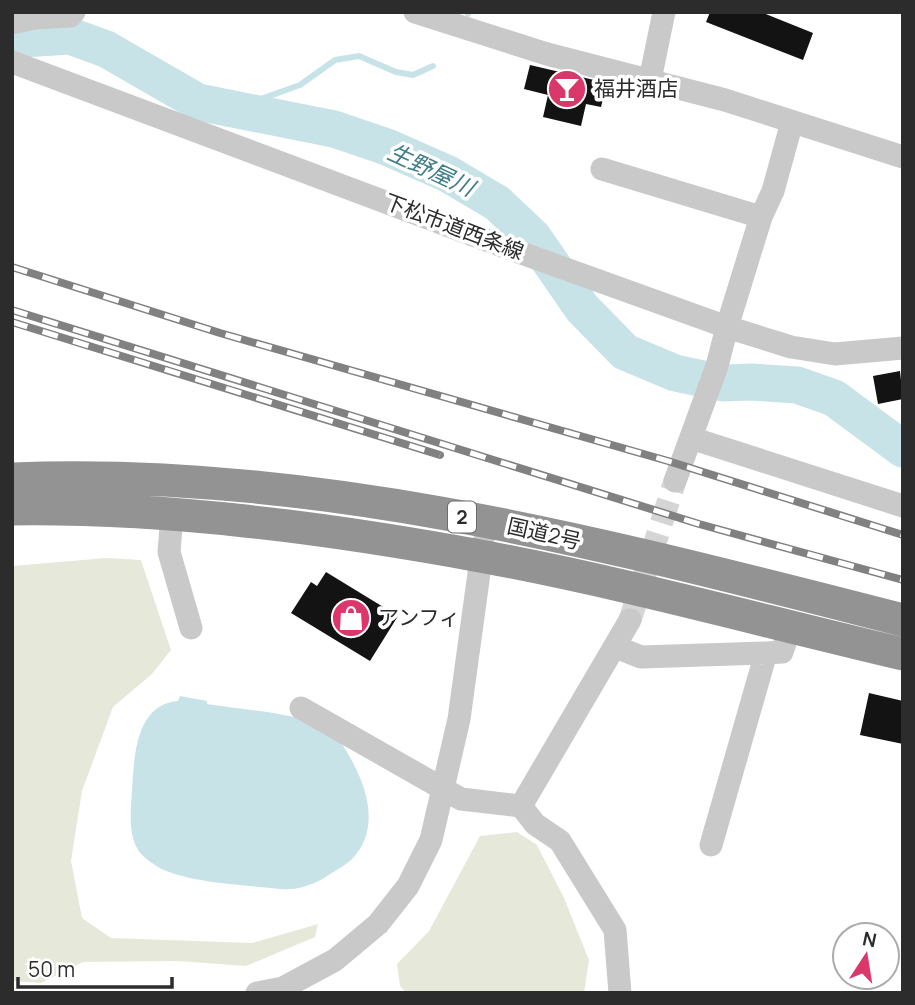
<svg xmlns="http://www.w3.org/2000/svg" width="915" height="1005" viewBox="0 0 915 1005" font-family="Manrope,'Noto Sans JP',sans-serif">
<rect width="100%" height="100%" fill="#fff"/>
<path fill="#e6e9da" d="M106,558L141,560L171,650L152,674L113,707L82,791L71,861L82,918L111,938L252,943L318,924L315,937L246,966L178,961L83,962L41,983L12,981V566Z
M517,832L537,845L564,898L589,960L584,993H406L400,986L397,964L429,931L480,836Z"/>
<path fill="#c7e3e8" d="M180,696L207,701V704C238,709 295,713 322,726C336,732 345,748 352,761C369,792 379,831 352,859C346,865 337,870 330,874C316,884 297,891 281,889C247,885 177,883 152,863C147,860 139,853 137,848C128,832 131,808 132,791C134,759 135,704 178,701Z"/>
<g fill="none" stroke-linecap="round" stroke-linejoin="round">
<path stroke="#c7e3e8" stroke-width="6" d="M468,14L469,12
M233,109L300,85L335,60L359,56L396,72L413,75L433,66"/>
<path stroke="#c7e3e8" stroke-width="37" d="M12,44L22,39L70,36L106,49L198,102L334,129L387,147L448,174L497,203L533,237L582,308L625,352L675,373L723,383L752,382L797,385L834,398L903,449"/>
</g>
<path fill="#131313" d="M710,12H761L813,33L803,60L706,22Z
M530,65L607,83L601,107L586,104L581,126L543,117L548,95L524,89Z
M900,371L903,399L878,404L873,376Z
M326,572L398,616L370,661L291,613L311,582L317,586Z
M869,693L903,701V744L860,735Z"/>
<g fill="none" stroke-linecap="round" stroke-linejoin="round">
<path stroke="#d5d5d5" stroke-width="23" stroke-dasharray="23 11" stroke-linecap="butt" d="M630,620L675,481"/>
<path stroke="#c9c9c9" stroke-width="23" d="M415,12L547,54L725,100L903,157
M12,23L34,18L70,16L74,12
M12,62L513,250L727,327L791,347L835,354L903,348
M650,80L664,12
M602,169L761,217
M691,438L903,506
M675,481L717,366L727,327L761,217L773,191L792,122
M172,515L169,552L191,628
M616,647L641,657L766,653L782,652L790,628
M301,708L461,799L521,806
M521,806L535,824L560,841L615,930L620,993
M521,806L630,620
M711,845L766,653
M257,993L283,988L335,960L378,924L408,886L431,840L459,719L483,544"/>
<path stroke="#939393" stroke-width="33" d="M12,479C315,466 612,546 903,620
M12,509C168,507 327,528 480,556C622,582 762,621 903,654"/>
<g stroke="#818181" stroke-width="8">
<path id="rail" d="M12,267L220,333L668,461L903,535
M12,310L699,524L903,580
M12,322L440,455"/>
</g>
<use href="#rail" stroke="#fff" stroke-width="5" stroke-dasharray="16" stroke-linecap="butt"/>
</g>
<defs>
<g id="bar-disc" transform="scale(2.0125)"><circle r="9.5" fill="#da376a" stroke="#fff"/><path d="M-6-5H6L.8 .8V4.5H3.5V6h-7V4.5H-.8V.8Z" fill="#fff"/></g>
<g id="shop-disc" transform="scale(2.0125)"><circle r="9.5" fill="#da376a" stroke="#fff"/><path d="M-5-2.5h2.3a2.7 3.5 0 0 1 5.4 0H5L5.5 6h-11ZM-1.5-2.5h3a1.5 2.3 0 0 0-3 0Z" fill="#fff"/></g>
</defs>
<g fill-rule="evenodd">
<use href="#bar-disc" x="567" y="89"/>
<use href="#shop-disc" x="351" y="618"/>
</g>
<g text-anchor="middle" stroke-width="7" stroke-linejoin="round" paint-order="stroke">
<rect fill="#fff" stroke="#6b6b6b" stroke-width="2" x="448" y="501.5" width="28" height="31" rx="5"/>
<g font-size="19" font-weight="bold" fill="#2c2c2c">
<text x="462" y="524">2</text>
</g>
<g font-size="21" fill="#2c2c2c" stroke="#fff" text-anchor="start">
<text x="594" y="96">福井酒店</text>
<text x="378" y="625">アンフィ</text>
</g>
<g font-size="21" fill="#2c2c2c" stroke="#fff">
<text transform="translate(454 227) rotate(21)" y="7">下松市道西条線</text>
<text transform="translate(544 534) rotate(13)" y="7">国道2号</text>
</g>
<g font-size="23" font-style="italic" fill="#407d88" stroke="#fff">
<text transform="translate(431 170) rotate(25)" y="8">生野屋川</text>
</g>
</g>
<rect width="915" height="1005" fill="none" stroke="#2c2c2c" stroke-width="28"/>
<g transform="translate(866 956) rotate(12)"><circle r="33" fill="#ffffff" stroke="#ababab" stroke-width="2"/>
<path d="M0-5L12 26L0 18L-12 26Z" fill="#da376a"/>
<text y="-10" font-size="19" font-weight="bold" text-anchor="middle" fill="#2c2c2c">N</text>
</g>
<path d="M18 977v10h154v-10" fill="none" stroke="#2c2c2c" stroke-width="3.5"/>
<text x="28" y="977" font-size="21" fill="#2c2c2c" stroke="#ffffff" stroke-width="5" paint-order="stroke">50 m</text>
</svg>
